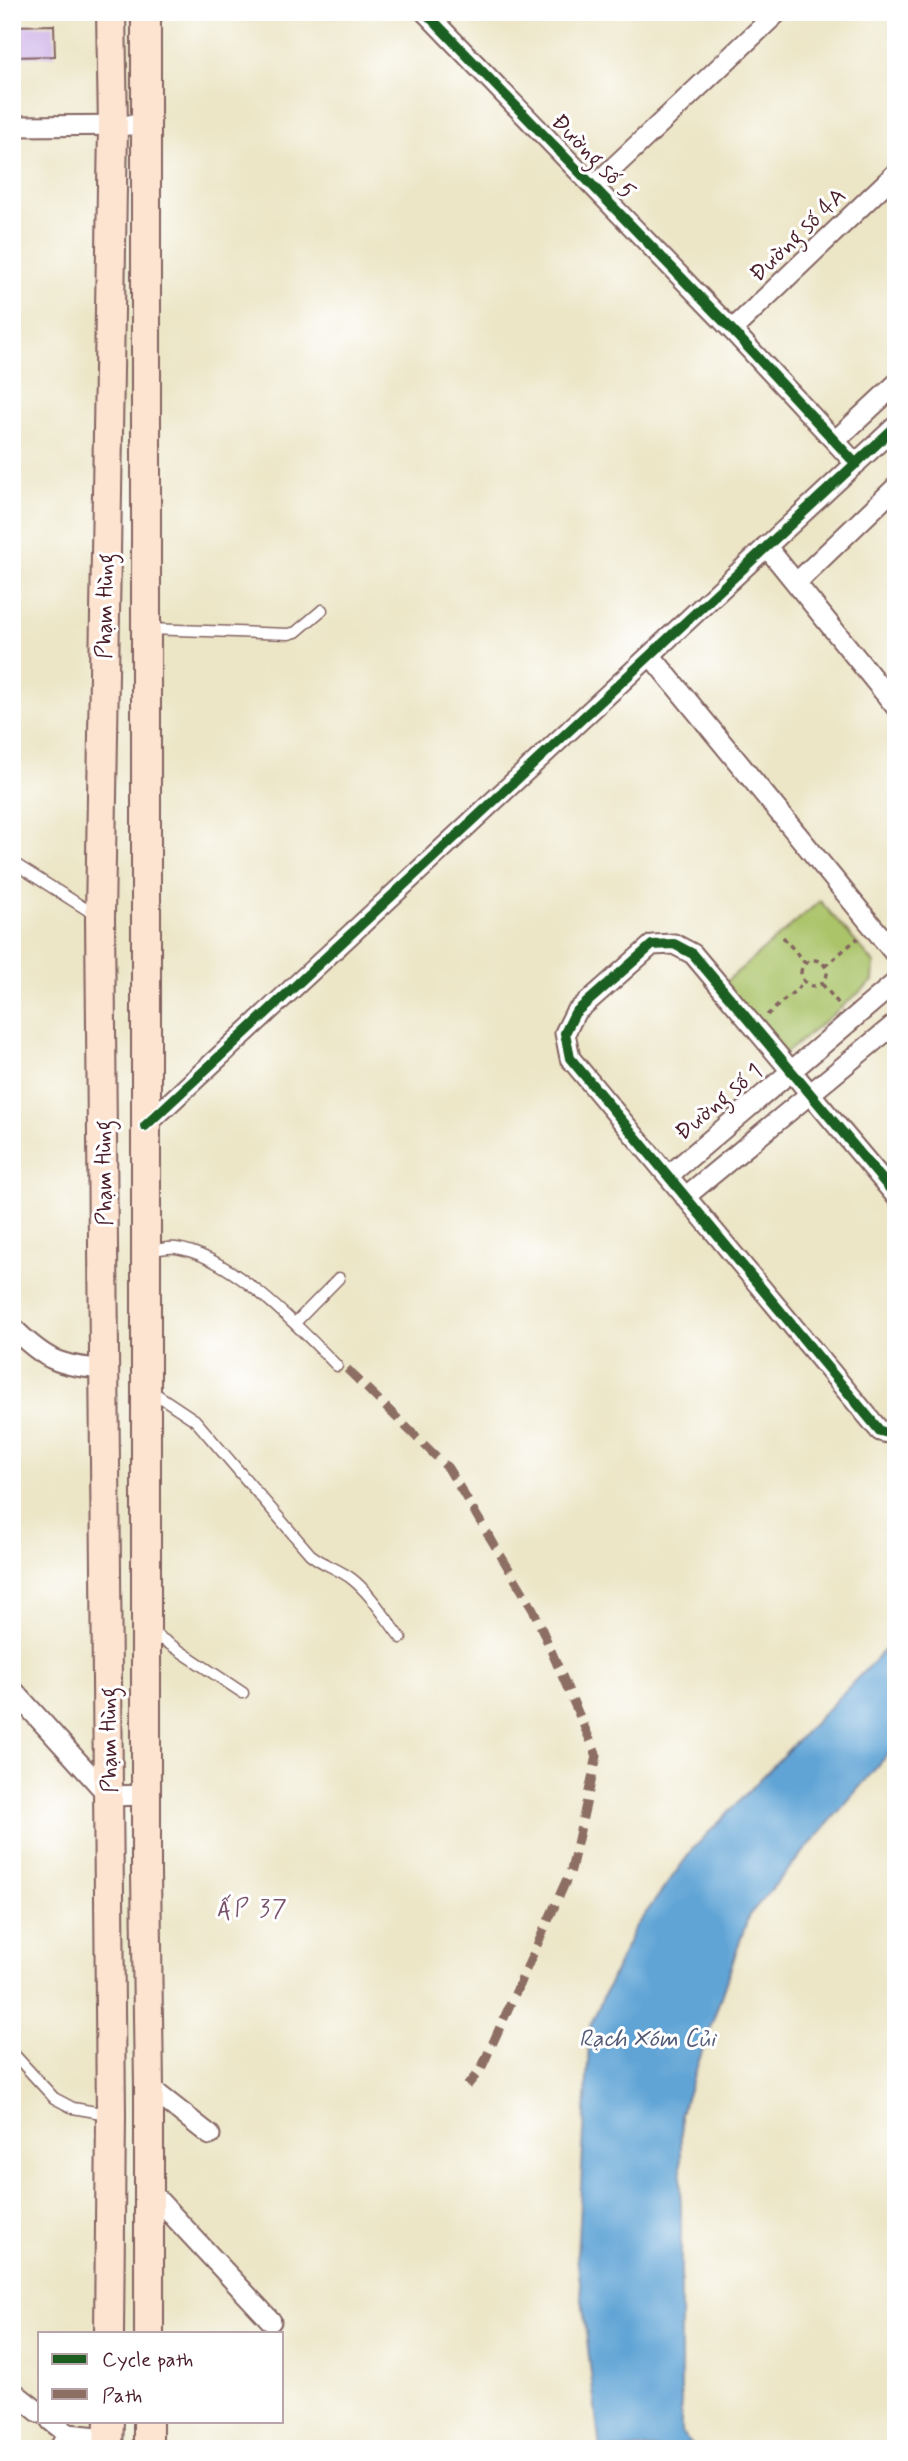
<svg xmlns="http://www.w3.org/2000/svg" width="908" height="2461" viewBox="0 0 908 2461" font-family="Mynerve,sans-serif">
<rect width="100%" height="100%" fill="#fff"/>
<filter id="ink" filterUnits="userSpaceOnUse"><feTurbulence type="fractalNoise" baseFrequency=".0143" numOctaves="2"/><feDisplacementMap in="SourceGraphic" scale="14" xChannelSelector="R" yChannelSelector="G"/><feConvolveMatrix kernelMatrix="1 2 1 2 8 2 1 2 1" color-interpolation-filters="sRGB"/></filter>
<filter id="wash" filterUnits="userSpaceOnUse"><feTurbulence type="fractalNoise" baseFrequency=".00686" numOctaves="4" result="noise"/><feDisplacementMap in="SourceGraphic" scale="28" xChannelSelector="R" yChannelSelector="G"/><feGaussianBlur stdDeviation="1.57" result="paint"/><feColorMatrix in="noise" values="0 0 0 0 0 0 0 0 0 0 0 0 0 0 0 0 0 1.4 0 .05"/><feComposite in="paint" operator="in"/></filter>
<g filter="url(#wash)">
<rect width="100%" height="100%" fill="#ece5c6"/>
<path fill="#abc46a" stroke="#7a724a" stroke-width="2" d="M820,901L874,963L873,981L786,1053L715,991Z"/>
<path fill="#61a4d5" stroke="#566280" stroke-width="2" d="M896,1638V1745L749,1915L681,2113V2432L694,2449H600L577,2256L590,2026L634,1929L693,1849Z"/>
<g id="blocks">
<path fill="#cfb4e7" d="M54,25L55,56L12,57V26Z"/>
</g>
</g>
<g filter="url(#ink)">
<use href="#blocks" fill-opacity="0" stroke="#836461" stroke-width="2"/>
<g fill="none" stroke-linecap="round" stroke-linejoin="round">
<g stroke="#836461" stroke-width="13">
<path id="service" d="M148,629L289,634L296,632L322,610
M12,862L97,916
M149,1250C158,1250 168,1247 176,1248C231,1256 299,1327 337,1366
M295,1323L339,1278
M150,1390L195,1420L310,1554C323,1565 339,1569 352,1579C371,1594 386,1619 401,1638
M150,1631L243,1693
M12,2052L54,2098L73,2108L107,2114"/>
</g>
<g stroke="#836461" stroke-width="23">
<path id="minor" d="M425,12L732,330L856,464
M12,126L147,125
M594,186L778,12
M732,330L896,173
M835,441L896,384
M766,546L896,707
M796,583L896,487
M651,656L896,955
M145,1126L896,426
M668,1176L896,982
M896,1196L693,954L674,944L652,945L575,1013L565,1033L570,1058L880,1431L896,1435
M685,1197L896,1023
M12,1327C44,1359 59,1367 105,1369
M12,1689L109,1796L146,1795
M149,2087L210,2135
M149,2190L271,2321
M12,2391L40,2413
M51,2421L68,2434
M59,2449L68,2434L108,2438"/>
</g>
<g stroke="#836461" stroke-width="32">
<path id="secondary" d="M146,12V1874L149,2087V2333
M109,2333L111,2115L100,918L113,127L111,12
M108,2449L109,2421
M148,2449V2421"/>
</g>
<path stroke="#836461" stroke-width="3.5" stroke-dasharray="5 5" stroke-linecap="butt" d="M783,937L805,963
M801 973a13 13 0 1 1 26 0a13 13 0 1 1-26 0Z
M825,966L858,938
M822,984L839,1004
M767,1015L804,983"/>
<use href="#service" stroke="#fff" stroke-width="10"/>
<use href="#minor" stroke="#fff" stroke-width="19"/>
<use href="#secondary" stroke="#fde4d1" stroke-width="28"/>
<path stroke="#8d6e63" stroke-width="9" stroke-dasharray="18 9" stroke-linecap="butt" d="M347,1369L448,1468L533,1609L597,1756L571,1870L481,2069L467,2086"/>
<g stroke="#fff" stroke-width="15">
<path id="cycleway" d="M425,12L732,330L856,464
M145,1126L896,426
M896,1196L693,954L674,944L652,945L575,1013L565,1033L570,1058L880,1431L896,1435"/>
</g>
<use href="#cycleway" stroke="#1b5e20" stroke-width="10"/>
</g>
</g>
<g text-anchor="middle" stroke-width="6" stroke-linejoin="round" paint-order="stroke">
<g font-size="23" fill="#4a1f2b" stroke="#fff">
<text transform="translate(594 156) rotate(46)" y="8">Đường số 5</text>
<text transform="translate(797 234) rotate(-44)" y="8">Đường số 4A</text>
<text transform="translate(104 606) rotate(-89)" y="8">Phạm Hùng</text>
<text transform="translate(718 1101) rotate(-40)" y="8">Đường số 1</text>
<text transform="translate(103 1173) rotate(-91)" y="8">Phạm Hùng</text>
<text transform="translate(108 1740) rotate(-91)" y="8">Phạm Hùng</text>
</g>
<g font-size="24" letter-spacing="2" fill="#79536d" stroke="#fff">
<text x="253" y="1916">ẤP 37</text>
</g>
<g font-size="24" font-style="italic" fill="#545b77" stroke="#fff">
<text x="647" y="2046">Rạch Xóm Củi</text>
</g>
</g>
<rect width="908" height="2461" fill="none" stroke="#fff" stroke-width="42"/>
<rect x="38" y="2332" width="245" height="91" fill="#ffffff" stroke="#b7a5aa" stroke-width="2"/>
<rect x="52" y="2354" width="35" height="10" fill="#1b5e20" stroke="#b7a5aa" stroke-width="2"/>
<text x="102" y="2366" font-size="21" fill="#4a1f2b">Cycle path</text>
<rect x="52" y="2389" width="35" height="10" fill="#8d6e63" stroke="#b7a5aa" stroke-width="2"/>
<text x="102" y="2402" font-size="21" fill="#4a1f2b">Path</text>
</svg>
